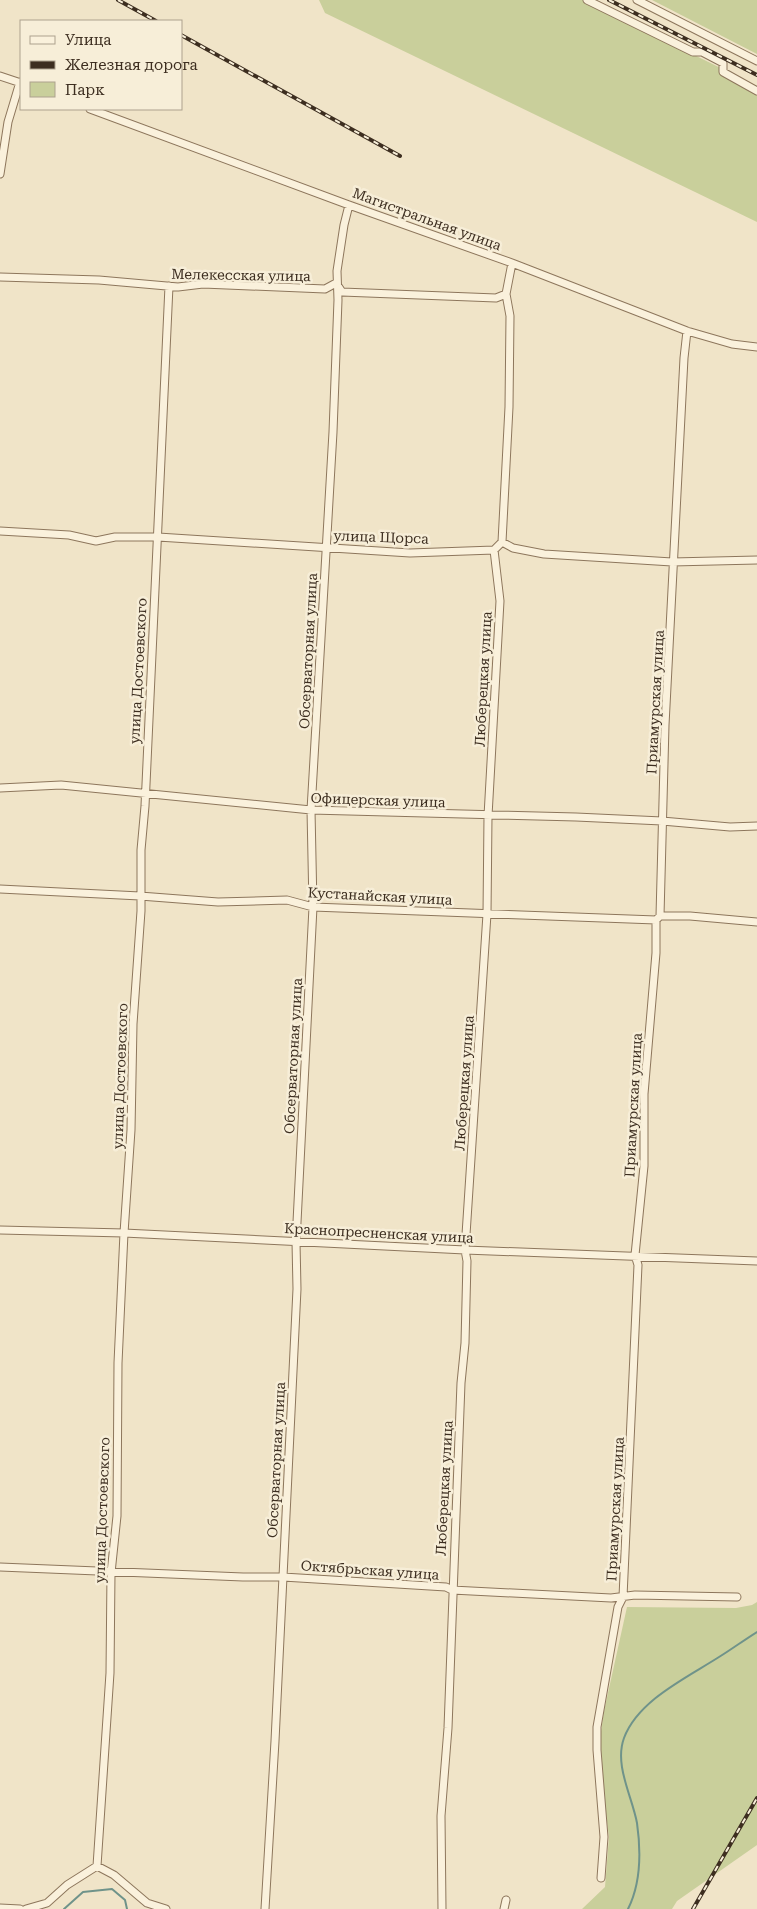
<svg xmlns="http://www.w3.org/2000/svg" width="757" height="1909" viewBox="0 0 757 1909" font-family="'Roboto Serif',serif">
<rect width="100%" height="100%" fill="#f0e4c8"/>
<path fill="#c9cf9b" d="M319,0H583L757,86V222L325,13Z
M652,0H757V54Z
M757,1602V1845L677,1901L672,1909H582L605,1887L609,1837L598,1752L604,1711L627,1607L736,1608L752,1605Z"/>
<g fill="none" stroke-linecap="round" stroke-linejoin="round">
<path stroke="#6f938a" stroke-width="2" d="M64,1909L83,1892L112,1889L125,1900L127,1909
M628,1909C641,1883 641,1851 637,1823C632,1796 614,1765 624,1738C638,1700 688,1677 719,1657C732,1649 744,1640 757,1632"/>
<g stroke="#8d765c" stroke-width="9">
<path id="street" d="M587,0L693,52H702L723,63V72L757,91
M637,0L757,61
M0,76L21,83
M90,109L349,205L512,263L687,331L732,344L757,347
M0,174L8,122L20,82
M0,277L99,280L178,287L203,284L325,289L336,283L342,292L496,298L506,294
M0,531L69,535L96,541L115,537H158L410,553L494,550L502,542L513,548L544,554L672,562L757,560
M0,788L61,785L311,810L576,817L662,821L730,827L757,826
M0,889L140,896L218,902L287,900L313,907L656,920L660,916H690L757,922
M0,1230L124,1233L465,1250L757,1261
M0,1567L243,1577H283L446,1587L452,1590L611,1598L635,1595L737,1597
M97,1866L110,1673L111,1573L117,1516L118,1363L124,1233L131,1130L133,1024L141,911V850L145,806L169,286
M601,1878L604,1837L597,1750V1727L618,1607L623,1597L638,1265L635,1255L644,1166V1094L656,953V920L660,916L665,725L684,358L687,331
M0,1908L20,1909
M26,1909L47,1903L67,1885L97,1866L114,1875L147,1903L166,1909
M265,1909L275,1741L297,1289L296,1242L313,907L311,810L333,432L338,300L337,271L344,225L349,205
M442,1909L441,1816L448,1728L461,1383L465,1343L467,1261L465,1250L487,914L488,816L500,601L494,550L502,542L509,407L510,316L506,294L512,263
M504,1909L506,1900"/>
</g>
<use href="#street" stroke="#faf1dc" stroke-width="7"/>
<g stroke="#3d2e20" stroke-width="4">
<path id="rail" d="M118,0L156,21
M609,0L757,75
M181,35L400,156
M693,1909L757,1798"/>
</g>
<use href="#rail" stroke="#f7eed8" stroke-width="2" stroke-dasharray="5.5" stroke-linecap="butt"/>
</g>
<g text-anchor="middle" stroke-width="5" stroke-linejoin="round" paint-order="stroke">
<g font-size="14" fill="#3d2e20" stroke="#f7eed8">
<text transform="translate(427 219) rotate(20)" y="5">Магистральная улица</text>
<text transform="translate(241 275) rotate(1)" y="5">Мелекесская улица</text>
<text transform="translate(381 537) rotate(2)" y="5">улица Щорса</text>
<text transform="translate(308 651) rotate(-87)" y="5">Обсерваторная улица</text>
<text transform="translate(138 671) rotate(-87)" y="5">улица Достоевского</text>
<text transform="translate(483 679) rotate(-87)" y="5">Люберецкая улица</text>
<text transform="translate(655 702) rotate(-87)" y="5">Приамурская улица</text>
<text transform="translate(378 800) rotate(2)" y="5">Офицерская улица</text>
<text transform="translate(380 896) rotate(3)" y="5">Кустанайская улица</text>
<text transform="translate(293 1056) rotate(-87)" y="5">Обсерваторная улица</text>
<text transform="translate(120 1076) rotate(-88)" y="5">улица Достоевского</text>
<text transform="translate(464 1083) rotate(-86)" y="5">Люберецкая улица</text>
<text transform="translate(633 1105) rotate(-87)" y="5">Приамурская улица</text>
<text transform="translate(379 1233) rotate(3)" y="5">Краснопресненская улица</text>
<text transform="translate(276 1460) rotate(-87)" y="5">Обсерваторная улица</text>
<text transform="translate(444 1488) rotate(-87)" y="5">Люберецкая улица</text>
<text transform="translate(615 1509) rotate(-87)" y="5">Приамурская улица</text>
<text transform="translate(102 1510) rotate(-88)" y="5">улица Достоевского</text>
<text transform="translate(370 1570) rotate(4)" y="5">Октябрьская улица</text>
</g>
</g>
<rect x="20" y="20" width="162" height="90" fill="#f7eed8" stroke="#ada18e"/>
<rect x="30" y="36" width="25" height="8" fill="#faf1dc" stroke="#ada18e"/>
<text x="65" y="45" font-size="15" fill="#3d2e20">Улица</text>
<rect x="30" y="61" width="25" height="8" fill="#3d2e20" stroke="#ada18e"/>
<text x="65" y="70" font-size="15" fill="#3d2e20">Железная дорога</text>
<rect x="30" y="82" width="25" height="15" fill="#c9cf9b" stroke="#ada18e"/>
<text x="65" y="95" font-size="15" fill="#3d2e20">Парк</text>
</svg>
